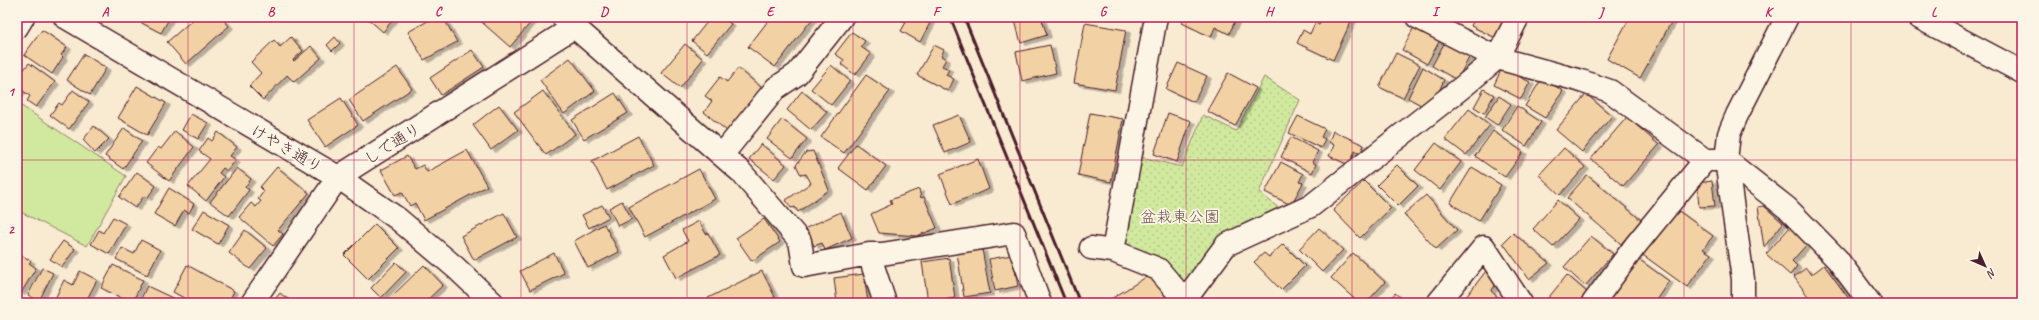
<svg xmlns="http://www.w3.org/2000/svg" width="2039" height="320" viewBox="0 0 2039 320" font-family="Caveat,'Klee One',sans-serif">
<defs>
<pattern id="grass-dots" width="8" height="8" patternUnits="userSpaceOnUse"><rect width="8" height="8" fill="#d1e99e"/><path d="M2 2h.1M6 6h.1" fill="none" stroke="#b5c788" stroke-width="1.8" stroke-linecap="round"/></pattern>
<filter id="shadow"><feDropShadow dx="4.5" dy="2.5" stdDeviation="0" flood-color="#0004"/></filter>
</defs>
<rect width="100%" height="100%" fill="#f9ead2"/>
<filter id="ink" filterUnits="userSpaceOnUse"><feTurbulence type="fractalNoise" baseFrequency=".025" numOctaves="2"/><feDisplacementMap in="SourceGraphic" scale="8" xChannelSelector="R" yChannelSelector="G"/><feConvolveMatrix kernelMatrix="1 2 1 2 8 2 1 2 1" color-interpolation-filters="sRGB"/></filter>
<g filter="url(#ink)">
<path fill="url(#grass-dots)" stroke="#8e8464" d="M1264,77L1300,100L1259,192L1281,210L1194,282L1183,284L1122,244L1141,157L1182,167L1203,115L1236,131Z"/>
<path fill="#d1e99e" stroke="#8e8464" d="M17,103L126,176L87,246L17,210Z"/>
<path fill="#f2d2a4" stroke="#4a1f2b" filter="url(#shadow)" d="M140,17H170L161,33L138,21Z
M196,17H221L229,26L186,64L167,42Z
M366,17H395L383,32Z
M435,17H443L457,42L424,60L408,32Z
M476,17H527L532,21L510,47Z
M711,17H722L731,24L707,53L692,41Z
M771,17L813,18L775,67L748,47Z
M901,17H926L931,21L920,42L901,31L906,22L900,19Z
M1014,17H1041L1047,35L1021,43Z
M1185,17H1237L1229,34L1215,27L1211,37L1182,23Z
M1323,17H1353L1333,60L1297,43L1303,30L1310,34L1315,23L1319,25Z
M1475,17H1505L1496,38L1471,26Z
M1630,17H1670L1673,19L1640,78L1607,59Z
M1085,23L1126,30L1115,90L1074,83Z
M1414,27L1440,40L1427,64L1402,50Z
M42,30L67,47L61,55L63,57L52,74L24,55Z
M852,32L865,41L861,47L871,54L855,75L841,64L844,60L835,54Z
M291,37L303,51L293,60L294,61L311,46L321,58L294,82L287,75L263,100L249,86L261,73L251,62L274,40L280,47Z
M335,37L340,43L332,51L327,45Z
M1445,42L1470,56L1457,80L1432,66Z
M685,44L703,59L680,88L661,73Z
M934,45L944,50L941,56L946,59L942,66L949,69L946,75L954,79L948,91L917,75Z
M1050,45L1056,73L1022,81L1016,52Z
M472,50L484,67L441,95L430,78Z
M1396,53L1420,65L1403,98L1379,87Z
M84,54L106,68L90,95L67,80Z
M570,58L595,91L564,114L540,80Z
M29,63L55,82L36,107L27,101L30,96L22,90L17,96V71L21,73Z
M1178,63L1207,76L1194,102L1166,89Z
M831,65L850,81L831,105L811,89Z
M397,67L412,89L363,121L349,100Z
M1423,67L1444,80L1439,91L1421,105L1408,98Z
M738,68L762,88L727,131L704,112L712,101L705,96L720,77L727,82Z
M1502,68L1530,82L1521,99L1494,85Z
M1228,73L1256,88L1235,126L1207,111Z
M866,75L890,91L844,153L821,137Z
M1542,78L1563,91L1545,118L1525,106Z
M137,86L166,103L147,135L118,118Z
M1484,89L1494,95L1484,113L1474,107Z
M73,90L89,102L69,129L50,115L59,103L62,105Z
M543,91L575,134L546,155L514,112Z
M802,91L827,112L811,130L787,110Z
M615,93L628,113L584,139L572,120Z
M1586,94L1612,116L1582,152L1556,130Z
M1499,96L1511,104L1497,125L1485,117Z
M341,98L358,125L325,147L307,120Z
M499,105L518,130L491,150L473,125Z
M1517,106L1541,122L1526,146L1502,130Z
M1469,109L1490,125L1466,155L1445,139Z
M1090,113L1123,119L1111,182L1078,175Z
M1168,113L1191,121L1177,162L1154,154Z
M191,114L208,123L198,139L182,130Z
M959,115L971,142L945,153L933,125Z
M1298,116L1325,129L1321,137L1325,139L1321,148L1289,133Z
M1627,117L1659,145L1623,186L1591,159Z
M782,119L807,139L792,158L767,139Z
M94,126L109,139L95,153L83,140Z
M124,128L142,141L123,169L105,156Z
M175,131L194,147L169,181L146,163L158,147L161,149Z
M1333,131L1364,145L1360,154L1355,151L1349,165L1329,156L1334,145L1329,142Z
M1493,131L1523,152L1505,177L1475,156Z
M218,132L237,147L230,156L236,160L227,171L223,168L219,173L224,177L206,201L188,186L210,159L199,151L208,138L212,141Z
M638,136L654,165L607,190L592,161Z
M1291,137L1318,151L1312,162L1316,164L1312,173L1281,157Z
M1436,143L1461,162L1440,190L1415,170Z
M761,144L786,165L774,179L749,159Z
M856,144L886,166L868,190L838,168Z
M1564,148L1585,167L1560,195L1539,175Z
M467,150L487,186L424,220L415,203L410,206L402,192L395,195L381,170L407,156L415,169L423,165L427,172Z
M813,151L829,190L798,212L795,207L791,208L786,200L811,183L806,174L801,175L796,165L806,152Z
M978,159L989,189L952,204L940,174Z
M1281,162L1303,174L1299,182L1303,183L1291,205L1265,192Z
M1397,165L1418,186L1398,206L1377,185Z
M277,167L309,193L278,230L283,234L273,246L239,217L251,203L256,207L261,201L258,199L264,191L260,187Z
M1472,167L1501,185L1479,221L1450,203Z
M237,168L251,179L245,187L249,190L229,216L210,202Z
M699,169L715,199L645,237L629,207Z
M137,172L156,186L147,198L144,196L135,208L119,197Z
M1587,175L1641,220L1621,244L1567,198Z
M1364,181L1391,208L1360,238L1333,210Z
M1712,181L1715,206L1699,207L1697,183Z
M169,188L194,204L189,213L184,210L175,226L154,214Z
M919,189L921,198L924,197L937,228L917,236L879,233L871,214L892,204L890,200Z
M1426,195L1457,230L1436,249L1404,214Z
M1558,200L1579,219L1553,247L1533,229Z
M622,201L632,219L618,226L609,208Z
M602,205L609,217L589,228L582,215Z
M1764,206L1783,223L1764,247L1758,207Z
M1676,209L1713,236L1703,249L1711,254L1687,287L1643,255Z
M204,210L229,225L218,244L192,229Z
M841,212L852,238L825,250L822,243L814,246L806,228Z
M504,213L517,237L474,260L461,236Z
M113,217L126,224L109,254L91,244L99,230L103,233Z
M764,219L780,242L752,261L736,238Z
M699,221L706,234L708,233L720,255L676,278L664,255L688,241L682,230Z
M375,224L399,248L368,279L344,255Z
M604,224L619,252L588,268L574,241Z
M1790,227L1808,243L1792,261L1797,266L1790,275L1766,254Z
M1319,228L1343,250L1322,272L1299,249Z
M245,230L267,248L250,269L229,253Z
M1513,233L1549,263L1529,279L1503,243Z
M1591,236L1613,254L1585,286L1564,267Z
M141,240L160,250L147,275L116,259L122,248L134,254Z
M63,241L75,249L62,267L50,259Z
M1283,244L1305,266L1281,290L1254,262L1264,253L1269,257Z
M982,249L990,293L964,297L957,253Z
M554,253L564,273L530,290L520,271Z
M1353,253L1385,282L1366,303H1359L1331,278Z
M1012,255L1018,286L995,291L989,259Z
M23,256L31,261L29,263L36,268L21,293L17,291V259L20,261Z
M949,258L955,298L928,302L922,262Z
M1637,258L1669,281L1654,303H1604Z
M396,262L406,272L381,298L371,288Z
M113,265L143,280L132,303L101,288Z
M187,265L234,291L228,303H193L173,292Z
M424,265L443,285L424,303H393L389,299Z
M1824,265L1852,303H1813L1794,277L1806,268L1811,275Z
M42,268L53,273L39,301L28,295Z
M80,271L97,280L85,303H53L64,280L73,285Z
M762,271L775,297L763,303H711L708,298Z
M1486,271L1497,283L1491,291L1504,303H1473L1466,297Z
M864,274L868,303H837L834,278Z
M1151,274L1170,303H1113L1111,299Z
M1567,275L1588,293L1579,303H1544Z
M147,286L183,303H139Z
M280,293L292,303H272Z
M1395,293L1407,303H1387Z"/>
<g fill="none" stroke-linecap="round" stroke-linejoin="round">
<g stroke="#4a1f2b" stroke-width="25">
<path id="minor" d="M563,17L741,172L800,241L804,266L869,254H882L1014,233L1040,303
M1417,17L1497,58L1578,80L1610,91L1705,160H1726L1787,208L1837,259L1870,303
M17,27L23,17
M722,155L776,88L797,74L842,17
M1091,248L1113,251L1158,269L1187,303
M1113,251L1156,17
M869,254L885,303
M1185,300L1226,245L1311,206L1465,85L1497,58L1518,17
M252,303L338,177L574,27
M1438,303L1484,247L1521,303
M1593,303L1635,246L1705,160"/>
</g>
<g stroke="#4a1f2b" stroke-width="25">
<path id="tertiary" d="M65,17L338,177L398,219L456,268L493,303
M1918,17L2022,72
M1743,303V279L1726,160L1729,134L1737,115L1787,17"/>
</g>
<use href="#minor" stroke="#fcf5e5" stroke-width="22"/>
<use href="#tertiary" stroke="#fcf5e5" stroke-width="22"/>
<path stroke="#4a1f2b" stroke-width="3" d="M950,17L1066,303
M964,17L1080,303"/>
</g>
</g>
<path fill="none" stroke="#c2185b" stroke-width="1" stroke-opacity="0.55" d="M188,17V303M354,17V303M521,17V303M687,17V303M853,17V303M1020,17V303M1186,17V303M1352,17V303M1518,17V303M1684,17V303M1851,17V303M17,160H2022"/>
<g text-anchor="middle" stroke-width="3.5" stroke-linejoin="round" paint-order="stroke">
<g font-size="16" fill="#4a1f2b" stroke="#fcf5e5">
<text transform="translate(392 143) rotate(-32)" y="6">しで通り</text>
<text transform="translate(287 148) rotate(30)" y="6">けやき通り</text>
</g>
<g font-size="16" fill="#6c5248" stroke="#fcf5e5">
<text x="1180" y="222">盆栽東公園</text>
</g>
</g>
<rect width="2039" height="320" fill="none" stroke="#fcf5e5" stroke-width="44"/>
<g transform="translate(1985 266) rotate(135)" stroke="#fcf5e5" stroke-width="3" paint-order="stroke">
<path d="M0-3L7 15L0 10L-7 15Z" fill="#4a1f2b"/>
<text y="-6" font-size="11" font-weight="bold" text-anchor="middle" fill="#4a1f2b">N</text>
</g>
<rect x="22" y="22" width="1995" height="276" fill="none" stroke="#c2185b" stroke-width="1.5"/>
<g font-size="13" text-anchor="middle" font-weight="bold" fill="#c2185b">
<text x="105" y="16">A</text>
<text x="271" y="16">B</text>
<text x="438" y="16">C</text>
<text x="604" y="16">D</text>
<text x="770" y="16">E</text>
<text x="936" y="16">F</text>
<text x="1103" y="16">G</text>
<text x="1269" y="16">H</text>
<text x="1435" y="16">I</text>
<text x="1601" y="16">J</text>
<text x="1768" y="16">K</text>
<text x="1934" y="16">L</text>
<text x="11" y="96">1</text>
<text x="11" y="234">2</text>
</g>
</svg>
